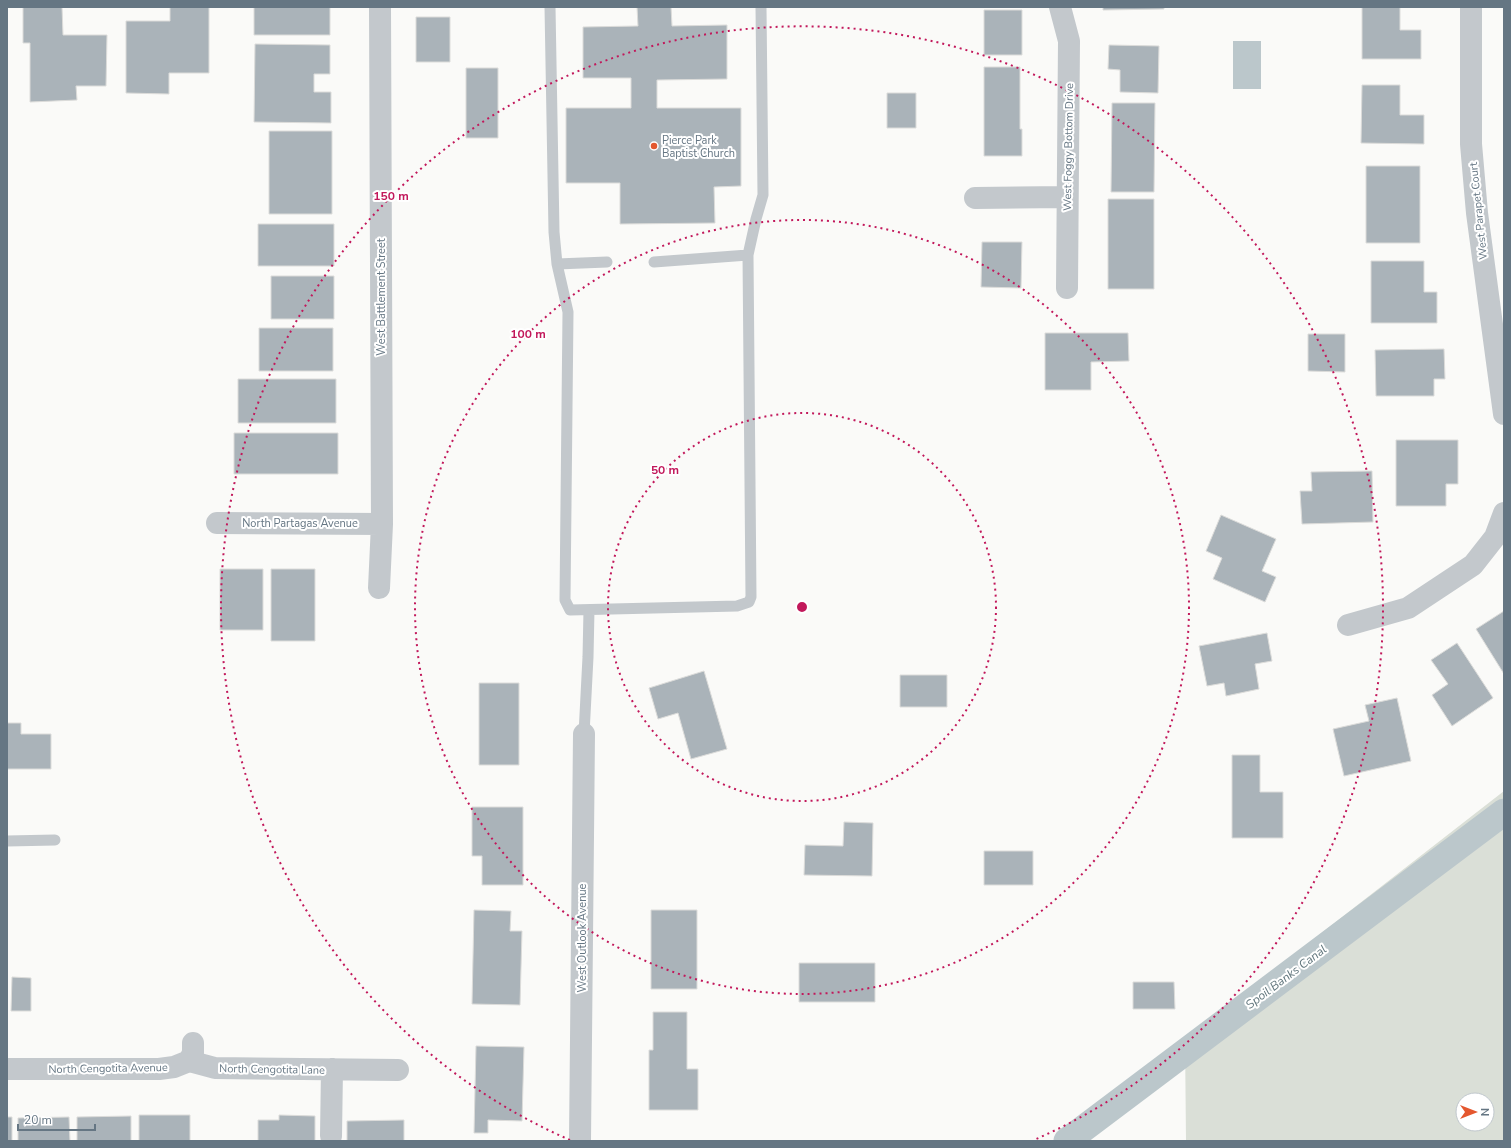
<svg xmlns="http://www.w3.org/2000/svg" width="1511" height="1148" viewBox="0 0 1511 1148" font-family="'Nunito Sans',sans-serif">
<rect width="100%" height="100%" fill="#fafaf8"/>
<path fill="#dadfd7" fill-rule="evenodd" d="M1504,791V1141H1186L1185,1039ZM1463,1100H1487V1124H1463Z"/>
<path fill="#bbc7cb" d="M1233,41H1261V89H1233Z"/>
<g fill="none" stroke-linecap="round" stroke-linejoin="round">
<path stroke="#bbc7cb" stroke-width="27" d="M1067,1141L1504,812"/>
</g>
<path fill="#aab3b9" stroke="#dcdcda" d="M23,7H62L63,35H107L106,86H76L77,100L30,102V43H23Z
M170,7H209V73H169V94L126,93V21H170Z
M254,7H330V35H254Z
M637,7H671L672,26L727,25V79L657,80V108H741V186L714,187L715,223L620,224V183H566V108H631V78H583V27L638,26Z
M1103,7H1164V9L1103,10Z
M1362,7H1400V30H1421V59H1362Z
M984,10H1022V55H984Z
M416,17H450V62H416Z
M255,44L330,45V74H314V92H331V123L254,122Z
M1109,45L1159,46L1158,93L1120,92V70L1108,69Z
M984,67H1020V129H1022V156H984Z
M466,68H498V138H466Z
M1362,85H1400V115H1424V144L1361,143Z
M887,93H916V128H887Z
M1112,103H1155L1154,192H1111Z
M269,131H332V214H269Z
M1366,166H1420V243H1366Z
M1108,199H1154V289H1108Z
M258,224H334V266H258Z
M982,242H1022L1021,288L981,287Z
M1371,261H1424V292H1437V323H1371Z
M271,276H334V319H271Z
M259,328H333V371H259Z
M1045,333H1128L1129,361L1091,362V390H1045Z
M1308,334H1345V372L1308,371Z
M1444,349L1445,379H1434V396H1376L1375,350Z
M238,379H336V423H238Z
M234,433H338V474H234Z
M1396,440H1458V484H1446V506H1396Z
M1372,471L1373,522L1302,524L1300,491H1312L1311,472Z
M1221,515L1276,539L1262,571L1276,577L1265,602L1213,579L1222,558L1206,551Z
M220,569H263V630H220Z
M271,569H315V641H271Z
M1504,611V674L1476,629Z
M1267,633L1272,661L1255,664L1259,689L1226,696L1224,683L1207,686L1199,646Z
M1457,643L1493,698L1452,726L1432,695L1448,684L1431,660Z
M704,671L727,749L691,759L678,713L658,719L649,688Z
M900,675H947V707H900Z
M479,683H519V765H479Z
M1397,698L1411,761L1344,776L1333,729L1369,721L1365,705Z
M7,723H21V734H51V769H7Z
M1232,755H1260V792H1283V838H1232Z
M472,807H523V885H482V856H472Z
M844,822L873,823L872,876L804,875L805,845L843,846Z
M984,851H1033V885H984Z
M474,910L511,911L510,931H522L520,1005L472,1004Z
M651,910H697V989H651Z
M799,963H875V1002H799Z
M12,977L31,978V1011H11Z
M1133,982H1174L1175,1009H1133Z
M653,1012H687V1069H698V1110H649V1050H653Z
M476,1046L524,1047L522,1121L488,1120V1133H474Z
M139,1115H190V1141H139Z
M279,1115L315,1116V1141H258V1120H279Z
M131,1116V1141H77V1117Z
M7,1117H12V1141H7Z
M69,1117L70,1141H18V1118Z
M404,1120V1141H347V1121Z"/>
<g fill="none" stroke-linecap="round" stroke-linejoin="round">
<path stroke="#c3c8cc" stroke-width="11" d="M550,7L554,232L557,264L568,312L565,600L570,610L737,606L749,602L751,597L748,255L756,219L763,195L761,7
M654,262L748,255
M557,264L607,262
M584,734L588,657L589,610
M7,841L55,840"/>
<path stroke="#c3c8cc" stroke-width="22" d="M1060,7L1069,41L1067,288
M1471,7V144L1477,213L1504,414
M975,198L1067,197
M217,523L382,524
M379,588L382,524L380,7
M1348,625L1408,608L1473,565L1495,537L1504,513
M189,1061L215,1068L398,1070
M7,1069H159L174,1067L189,1061L193,1053V1043
M331,1136L332,1069
M580,1141L584,734"/>
</g>
<g fill="none" stroke="#c2185b" stroke-width="2" stroke-dasharray="2 4">
<circle cx="802" cy="607" r="194"/>
<circle cx="802" cy="607" r="387"/>
<path d="M570 1140A581 581 0 1 1 1034 1140"/>
</g>
<circle fill="#e4572e" stroke="#fff" stroke-width="1.5" cx="654" cy="146" r="4"/>
<g text-anchor="middle" stroke-width="4" stroke-linejoin="round" paint-order="stroke">
<g font-size="11" fill="#657683" stroke="#fff" text-anchor="start">
<text x="662" y="144">Pierce Park<tspan x="662" dy="13">Baptist Church</tspan></text>
</g>
<g font-size="11" fill="#657683" stroke="#fff">
<text transform="translate(1068 147) rotate(-89)" y="4">West Foggy Bottom Drive</text>
<text transform="translate(1478 211) rotate(-96)" y="4">West Parapet Court</text>
<text transform="translate(381 297) rotate(-90)" y="4">West Battlement Street</text>
<text x="300" y="527">North Partagas Avenue</text>
<text transform="translate(582 938) rotate(-90)" y="4">West Outlook Avenue</text>
<text transform="translate(108 1068) rotate(-1)" y="4">North Cengotita Avenue</text>
<text transform="translate(272 1069) rotate(1)" y="4">North Cengotita Lane</text>
</g>
<g font-size="12" font-style="italic" fill="#60757c" stroke="#fff">
<text transform="translate(1286 977) rotate(-37)" y="4">Spoil Banks Canal</text>
</g>
</g>
<circle cx="802" cy="607" r="6" fill="#c2185b" stroke="#fff" stroke-width="2"/>
<g font-size="12" text-anchor="middle" font-weight="bold" fill="#c2185b" stroke="#fff" stroke-width="4" stroke-linejoin="round" paint-order="stroke">
<text x="391" y="200">150 m</text>
<text x="528" y="338">100 m</text>
<text x="665" y="474">50 m</text>
</g>
<rect width="1511" height="1148" fill="none" stroke="#657683" stroke-width="16"/>
<g transform="translate(1475 1112) rotate(90)"><circle r="19" fill="#ffffff" stroke="#c1c8cd"/>
<path d="M0-3L7 15L0 10L-7 15Z" fill="#e4572e"/>
<text y="-6" font-size="11" font-weight="bold" text-anchor="middle" fill="#657683">N</text>
</g>
<path d="M18 1124v6h77v-6" fill="none" stroke="#657683" stroke-width="2"/>
<text x="24" y="1124" font-size="12" fill="#657683" stroke="#ffffff" stroke-width="3" paint-order="stroke">20 m</text>
</svg>
